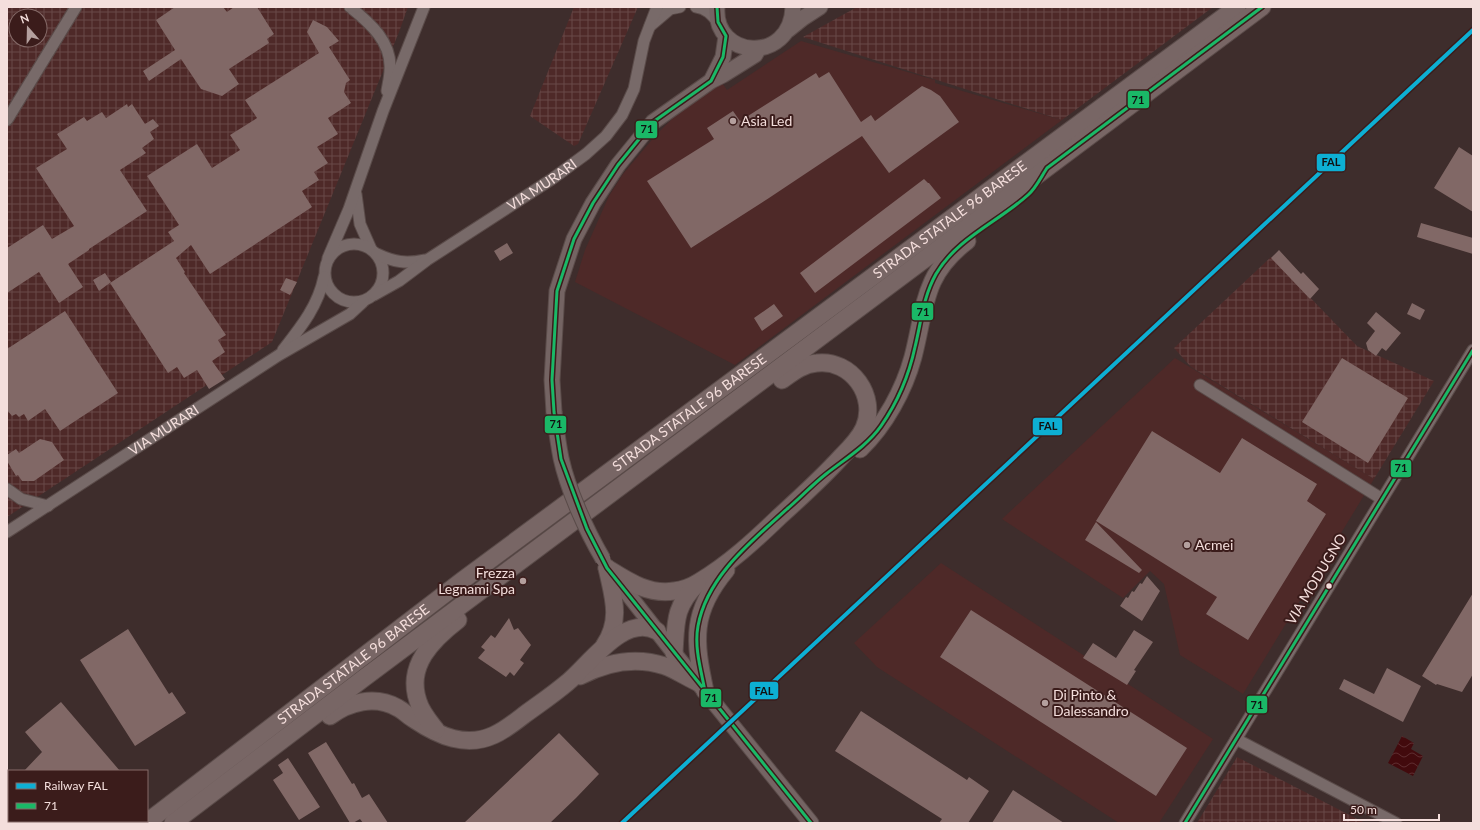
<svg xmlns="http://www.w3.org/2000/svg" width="1480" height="830" viewBox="0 0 1480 830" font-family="Lato,sans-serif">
<defs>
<pattern id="industrial-grid" width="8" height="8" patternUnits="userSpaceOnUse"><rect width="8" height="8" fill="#4e2928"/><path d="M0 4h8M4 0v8" fill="none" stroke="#684847"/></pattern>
<pattern id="water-waves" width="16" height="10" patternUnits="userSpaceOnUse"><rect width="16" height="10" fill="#420a0d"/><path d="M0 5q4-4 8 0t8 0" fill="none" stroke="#5e2d30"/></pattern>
</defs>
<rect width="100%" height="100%" fill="#3e2d2c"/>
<path fill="#4e2928" d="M801,41L935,80V83L1062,120L735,365L575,282L585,250L609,196L623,174L656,135L674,117L722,83L727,90Z
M1175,358L1374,479L1243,694L1180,655L1164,584L1150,571L1123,598L1002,519Z
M941,563L1213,739L1159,823H1119L877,667L854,643Z"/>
<path fill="url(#industrial-grid)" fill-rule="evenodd" d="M7,7H408L399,32L272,342L7,517ZM16,16H40V40H16Z
M574,7H638L578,144L574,146L530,116Z
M857,7H1213L1062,120L803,37Z
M1271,257L1357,346L1434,381L1374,479L1191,367L1174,348Z
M1237,757L1365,823H1197Z"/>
<path fill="url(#water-waves)" d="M1402,736L1414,743L1411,749L1423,756L1413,776L1388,763Z"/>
<path fill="#816866" d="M175,7H223L227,12L234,7H257L274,34L267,39L269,43L229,69L239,84L222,96L201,89L181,59L149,81L143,71L175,50L156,20Z
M313,20L327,27L339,41L329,47L350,80L346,83L344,92L351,103L328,118L338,134L317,147L328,163L314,172L319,180L302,191L312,207L210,274L191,245L176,258L185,272L184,273L226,335L218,340L225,352L212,361L225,379L209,389L197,370L184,378L177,367L168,373L110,283L174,241L168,232L179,225L147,176L197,144L212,168L240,150L230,135L257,118L245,100L319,53L307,32Z
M829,72L861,122L871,115L875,121L922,86L931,90L940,96L959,122L889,173L862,136L769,198L691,248L647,181L714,139L707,128L733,111L740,121L816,73L819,78Z
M127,104L128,107L132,104L145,124L153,119L159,126L150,132L154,139L142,148L146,153L120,170L147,211L89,249V250L68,264L83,287L59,303L39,272L7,293V248L43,225L52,239L74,226L36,168L67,149L57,134L84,117L87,121L102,112L106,118Z
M1459,147L1473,156V212L1434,188Z
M924,179L928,183H929L941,198L815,293L800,273Z
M1421,223L1473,238V254L1417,237Z
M507,243L513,253L500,261L494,251Z
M1279,250L1301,274L1303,272L1319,289L1310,299L1271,258Z
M105,273L111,282L99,291L93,280Z
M286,278L297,282L290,295L280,290Z
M1412,303L1425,310L1420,320L1407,314Z
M774,304L783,316L762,331L754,318Z
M65,311L118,393L60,431L45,409L28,421L24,414L19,417L16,414L12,416L7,410V349Z
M1376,312L1401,333L1386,351L1382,348L1376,356L1368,350L1366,343L1375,331L1367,323Z
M1342,358L1408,398L1368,463L1302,422Z
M1152,431L1220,473L1242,438L1317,484L1307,501L1326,514L1248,640L1206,614L1217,597L1096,521Z
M40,439L52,442L64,460L34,481H22L18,475L16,476L7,461V455L16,449L19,453Z
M1096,522L1142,570L1139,573L1085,540Z
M1147,576L1160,591L1142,621L1120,606L1126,597L1128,598L1132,591L1134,592L1140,583L1142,584Z
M1473,593V674L1462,692L1437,684L1436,685L1422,676Z
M971,610L1187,748L1156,796L940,657Z
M509,618L514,630L518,628L531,645L520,660L524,663L514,676L510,672L506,677L478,658L485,650L481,647L491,635L495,638Z
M128,629L169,694L172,692L186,713L135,746L80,660Z
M1134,630L1153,642L1134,670L1136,671L1127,685L1083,658L1093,643L1116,658Z
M1387,668L1421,686L1403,722L1339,689L1344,679L1374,694Z
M61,702L120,771H24L42,752L25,732Z
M861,711L967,780L969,777L989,791L968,823H939L942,819L835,751Z
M559,733L599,774L576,798L550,823H464Z
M326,742L352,784L354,783L362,798L369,794L388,823H363L360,819L353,823H350L308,753Z
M288,758L320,807L299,820L273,780L283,773L278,765Z
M1013,790L1064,823H992Z"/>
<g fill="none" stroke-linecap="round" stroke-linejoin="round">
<g stroke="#5a4b49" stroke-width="13">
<g id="street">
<path d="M350,7C370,23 392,42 390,70C390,77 388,84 387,91"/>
<path d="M696,7C706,8 712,15 718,22"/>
<path d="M650,26L670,9L680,7"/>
<path d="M7,120L76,7"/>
<path d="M356,194L360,224L371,249"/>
<circle cx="354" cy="273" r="29"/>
<path d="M377,254C394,262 406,264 424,260"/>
<path d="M328,258L349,209L383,111L424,7"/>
<path id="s1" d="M374,295L399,281L427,260L552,179L586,154L606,136L622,115L634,89L644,41L657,7"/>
<path d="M283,350C301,327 318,306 324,277"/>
<path d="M1200,385L1382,499"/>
<path d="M7,489L21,499L48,506"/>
<path id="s2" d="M7,532L279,355L350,314L363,302"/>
<path d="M1236,739L1396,823"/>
<path d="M1185,823L1473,350"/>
</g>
</g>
<g stroke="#5a4b49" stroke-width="17">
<path id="secondary" d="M717,7C713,59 791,65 793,7
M788,30L803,18L820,7
M711,81L723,57L726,36
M554,412L552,380L557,291L574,239L593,203L618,165L653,122L711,81L723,75L755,55L759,48
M610,571L674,653L811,823"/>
</g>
<g stroke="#5a4b49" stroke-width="19">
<g id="primary">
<path d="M860,449C885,425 904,390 913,357C926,307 922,275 967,241"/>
<path d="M607,568C628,581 648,595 674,591C683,590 691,587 699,582C729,564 754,541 779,517C800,498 822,478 842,456C850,448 859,439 864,428C878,396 851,359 817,363C803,364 793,372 782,380"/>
<path d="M604,646C622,620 613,596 607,568"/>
<path d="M674,653C676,622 674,607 697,584"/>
<path d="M580,676C607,662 635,656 665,666C676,670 688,678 699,683"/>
<path d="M705,691C694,640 691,612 726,570"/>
<path d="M330,716C349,702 375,695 398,708C404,711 409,717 415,720C439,736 466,748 494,735C505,730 515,722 524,715C539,704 554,694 568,682C590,664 624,613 657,631"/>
<path d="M436,730C429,721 421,712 418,701C406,666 432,640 458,620"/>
<path id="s3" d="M146,823L463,580L1237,7"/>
<path d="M173,823L364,678L1262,7"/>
</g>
</g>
<use href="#street" stroke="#786a69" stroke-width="11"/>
<use href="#secondary" stroke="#746463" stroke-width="15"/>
<use href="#primary" stroke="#786665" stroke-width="17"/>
<g stroke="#5a4b49" stroke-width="17" stroke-linecap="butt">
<path id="secondary-bridge" d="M554,412C556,427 558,443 561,458C568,490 586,530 603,559"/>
</g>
<use href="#secondary-bridge" stroke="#746463" stroke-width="15"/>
<g stroke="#3b1c1b" stroke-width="6">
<path id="bus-1" d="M717,7L718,22L726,36L723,57L711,81L653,122L618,165L593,203L574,239L557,291L552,380L554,412L561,459L587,529L607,568L811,823
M705,691C701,670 694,647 698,626C707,576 752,541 787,509C800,498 812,485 826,474C845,459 867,446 881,426C897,403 909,375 915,347C921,323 923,297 936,274C957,238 998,222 1028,195C1036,188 1041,177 1047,168L1262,7
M1185,823L1473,350"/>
</g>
<use href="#bus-1" stroke="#1ab867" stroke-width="3"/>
<g stroke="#3b1c1b" stroke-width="7">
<path id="rail-1" d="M622,823L1473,30"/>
</g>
<use href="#rail-1" stroke="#0dafd3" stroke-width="4"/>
</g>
<g fill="#b4a09e" stroke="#3b1c1b" stroke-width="1.5">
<circle cx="733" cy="121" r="4"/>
<circle cx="1187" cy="545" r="4"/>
<circle cx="523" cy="581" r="4"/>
<circle cx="1045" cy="703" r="4"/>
</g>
<circle fill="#f4dedc" stroke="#3b1c1b" stroke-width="1.5" cx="1329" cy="586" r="3.5"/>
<g text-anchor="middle" stroke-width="4" stroke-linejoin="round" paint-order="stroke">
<g font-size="14" fill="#f4dedc" stroke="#3b1c1b" text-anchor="start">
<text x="741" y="126">Asia Led</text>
<text x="1195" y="550">Acmei</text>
<text x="515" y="578" text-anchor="end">Frezza<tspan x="515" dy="16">Legnami Spa</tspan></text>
<text x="1053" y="700">Di Pinto &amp;<tspan x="1053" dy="16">Dalessandro</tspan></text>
</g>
<g font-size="14" fill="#f4dedc" stroke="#3b1c1b">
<text dy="5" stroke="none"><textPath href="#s1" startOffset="201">VIA MURARI</textPath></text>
<text dy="5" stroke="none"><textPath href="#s3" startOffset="1005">STRADA STATALE 96 BARESE</textPath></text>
<text dy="5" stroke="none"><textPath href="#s3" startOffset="681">STRADA STATALE 96 BARESE</textPath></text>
<text dy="5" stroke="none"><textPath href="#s2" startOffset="187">VIA MURARI</textPath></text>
<text transform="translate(1316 579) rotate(-59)" y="5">VIA MODUGNO</text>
<text dy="5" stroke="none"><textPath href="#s3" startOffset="261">STRADA STATALE 96 BARESE</textPath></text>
</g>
</g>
<g stroke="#3b1c1b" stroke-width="1.5">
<rect x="1127" y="90" width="23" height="19" rx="4" fill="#1ab867"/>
<rect x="635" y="120" width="23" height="19" rx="4" fill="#1ab867"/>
<rect x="1316" y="153" width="30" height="19" rx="4" fill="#0dafd3"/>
<rect x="911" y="302" width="23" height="19" rx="4" fill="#1ab867"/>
<rect x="544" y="415" width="23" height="19" rx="4" fill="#1ab867"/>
<rect x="1032" y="417" width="31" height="19" rx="4" fill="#0dafd3"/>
<rect x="1390" y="459" width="22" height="19" rx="4" fill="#1ab867"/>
<rect x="749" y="681" width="30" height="19" rx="4" fill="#0dafd3"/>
<rect x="700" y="688" width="22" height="20" rx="4" fill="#1ab867"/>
<rect x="1246" y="695" width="22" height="19" rx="4" fill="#1ab867"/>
</g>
<g font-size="11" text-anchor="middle" font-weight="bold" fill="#111">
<text x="1138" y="104">71</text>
<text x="647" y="133">71</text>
<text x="1331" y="166">FAL</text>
<text x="923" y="316">71</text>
<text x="556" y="428">71</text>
<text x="1048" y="430">FAL</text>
<text x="1401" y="472">71</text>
<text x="764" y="695">FAL</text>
<text x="711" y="702">71</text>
<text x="1257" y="709">71</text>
</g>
<rect width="1480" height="830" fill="none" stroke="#f4dedc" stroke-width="16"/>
<rect x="8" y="770" width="140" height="52" fill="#3b1c1b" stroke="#856a68"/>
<rect x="16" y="783" width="20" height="6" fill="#0dafd3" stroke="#856a68"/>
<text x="44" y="790" font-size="12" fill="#f4dedc">Railway FAL</text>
<rect x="16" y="803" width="20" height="6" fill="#1ab867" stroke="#856a68"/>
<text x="44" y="810" font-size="12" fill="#f4dedc">71</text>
<g transform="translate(28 28) rotate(340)"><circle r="19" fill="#3b1c1b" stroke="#856a68"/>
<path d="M0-3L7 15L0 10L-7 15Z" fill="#b4a09e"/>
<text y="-6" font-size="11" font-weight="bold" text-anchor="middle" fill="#f4dedc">N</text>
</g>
<path d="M1344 814v6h95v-6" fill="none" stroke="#f4dedc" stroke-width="2"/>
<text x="1350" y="814" font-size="12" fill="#f4dedc" stroke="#3b1c1b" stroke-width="3" paint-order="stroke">50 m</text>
</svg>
